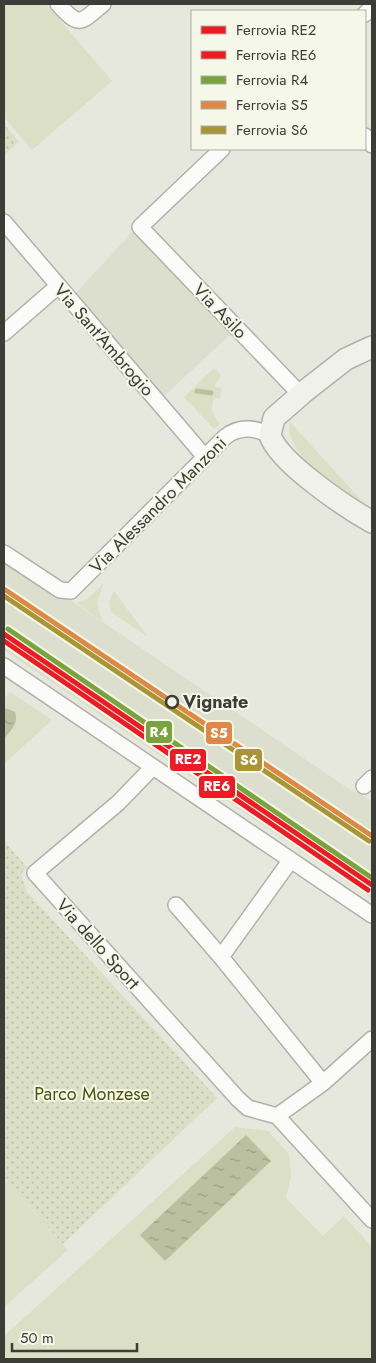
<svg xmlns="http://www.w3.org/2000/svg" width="376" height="1363" viewBox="0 0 376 1363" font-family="Jost,sans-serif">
<defs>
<pattern id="park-dots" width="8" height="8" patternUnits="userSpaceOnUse" patternTransform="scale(1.25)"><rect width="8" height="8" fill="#dadfc5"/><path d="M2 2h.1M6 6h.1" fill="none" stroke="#bcc0aa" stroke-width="1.8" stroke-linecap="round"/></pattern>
<pattern id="water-ripples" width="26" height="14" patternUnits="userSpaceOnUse" patternTransform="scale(1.25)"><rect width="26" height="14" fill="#bbc0a0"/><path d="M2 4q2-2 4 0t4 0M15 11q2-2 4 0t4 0" fill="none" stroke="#999d83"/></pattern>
</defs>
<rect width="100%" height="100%" fill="#e6e8de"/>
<path fill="#dcdfce" d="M134,230L232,333L161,399L74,295Z
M4,555L355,793L357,791L372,802V899L4,650Z"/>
<path fill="#dadfc5" d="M4,4H46L112,81L32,150L4,117Z
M214,368L221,375L214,387L221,388L220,398H214C210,409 213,415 220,424L214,429L184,397Z
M290,422L372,512V513C349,495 282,455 290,422Z
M104,583L97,603L102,621L77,603L87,599Z
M114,591L148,637L111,612L109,602Z
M10,692L52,720L4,764V699Z
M235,1127L268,1131L289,1154L291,1177L286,1198L323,1236L344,1216L372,1247V1359H4V1336Z
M4,1179L68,1250L4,1307Z"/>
<path fill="url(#park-dots)" d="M4,124L19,142L4,155Z
M4,841L27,867L21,874L27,892L217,1098L63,1244L4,1179Z"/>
<path fill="url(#water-ripples)" d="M5,708L15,712C19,723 11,730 4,739Z
M246,1135L271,1161L165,1261L140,1235Z"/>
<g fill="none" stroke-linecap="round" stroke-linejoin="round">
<path stroke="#bbc0a0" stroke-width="5" d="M197,391L211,393"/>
<g stroke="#b0b1aa" stroke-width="18">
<path id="street" d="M58,4C80,28 80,23 103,4
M365,14L372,7
M365,136L372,145
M222,149L140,227L301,395
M4,222L205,457
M4,333L58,286
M4,553L60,590L71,591L225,437C239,426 254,427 270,435
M4,666L372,915
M152,768L118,803L35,873L238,1099L248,1108L277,1116L372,1220
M364,786L372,778
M290,861L221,957L323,1083
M176,905L221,957
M277,1116L323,1083L372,1039"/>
</g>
<g stroke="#b0b1aa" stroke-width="24">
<path id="secondary" d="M372,347L346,359L305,391L274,418L270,435C278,462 347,508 372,522"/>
</g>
<use href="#street" stroke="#fbfcfa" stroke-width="15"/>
<use href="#secondary" stroke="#f0f1eb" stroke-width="21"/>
<g stroke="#f5f8e8" stroke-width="9">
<path id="rail-1" d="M4,634L372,885"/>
</g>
<g stroke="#f5f8e8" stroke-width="9">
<path id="rail-2" d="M4,641L368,890"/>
</g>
<g stroke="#f5f8e8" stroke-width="9">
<path id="rail-3" d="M8,629L372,878"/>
</g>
<g stroke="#f5f8e8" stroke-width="9">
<path id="rail-4" d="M4,589L372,836"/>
</g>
<g stroke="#f5f8e8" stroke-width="9">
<path id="rail-5" d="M4,596L369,841"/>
</g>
<use href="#rail-1" stroke="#ed1c24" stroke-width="5"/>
<use href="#rail-2" stroke="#ed1c24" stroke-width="5"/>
<use href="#rail-3" stroke="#79a43d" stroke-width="5"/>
<use href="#rail-4" stroke="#db8945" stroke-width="5"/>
<use href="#rail-5" stroke="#aa9536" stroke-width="5"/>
</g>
<circle fill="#f5f8e8" stroke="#3c3d37" stroke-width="2.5" cx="172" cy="702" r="6"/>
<g text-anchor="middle" stroke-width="4" stroke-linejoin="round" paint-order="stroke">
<g font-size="18" fill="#3c3d37" stroke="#f5f8e8">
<text transform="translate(220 311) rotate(46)" y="6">Via Asilo</text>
<text transform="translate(104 340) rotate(49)" y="6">Via Sant'Ambrogio</text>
<text transform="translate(158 505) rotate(-45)" y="6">Via Alessandro Manzoni</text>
<text transform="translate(98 944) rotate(48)" y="6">Via dello Sport</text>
</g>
<g font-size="18" font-weight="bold" fill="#3c3d37" stroke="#f5f8e8" text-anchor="start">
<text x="183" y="708">Vignate</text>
</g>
<g font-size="18" fill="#4d540f" stroke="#f5f8e8">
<text x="92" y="1100">Parco Monzese</text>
</g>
</g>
<g stroke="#f5f8e8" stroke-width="2">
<rect x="145" y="720" width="28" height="24" rx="5" fill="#79a43d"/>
<rect x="205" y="721" width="28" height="24" rx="5" fill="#db8945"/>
<rect x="169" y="748" width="38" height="24" rx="5" fill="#ed1c24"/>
<rect x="234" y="748" width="29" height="24" rx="5" fill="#aa9536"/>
<rect x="198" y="775" width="38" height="24" rx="5" fill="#ed1c24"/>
</g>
<g font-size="14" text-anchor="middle" font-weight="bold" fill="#fff">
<text x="159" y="737">R4</text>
<text x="219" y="738">S5</text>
<text x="188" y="764">RE2</text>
<text x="249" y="765">S6</text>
<text x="217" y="791">RE6</text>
</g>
<rect width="376" height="1363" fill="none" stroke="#3c3d37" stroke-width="10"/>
<rect x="191" y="10" width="175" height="140" fill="#f5f8e8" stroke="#abada1"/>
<rect x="201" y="26" width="25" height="8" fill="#ed1c24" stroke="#abada1"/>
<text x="236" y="35" font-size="15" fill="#3c3d37">Ferrovia RE2</text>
<rect x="201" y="51" width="25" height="8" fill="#ed1c24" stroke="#abada1"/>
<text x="236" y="60" font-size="15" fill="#3c3d37">Ferrovia RE6</text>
<rect x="201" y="76" width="25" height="8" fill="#79a43d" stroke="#abada1"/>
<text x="236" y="85" font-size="15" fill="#3c3d37">Ferrovia R4</text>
<rect x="201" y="101" width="25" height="8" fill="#db8945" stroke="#abada1"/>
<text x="236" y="110" font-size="15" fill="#3c3d37">Ferrovia S5</text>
<rect x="201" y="126" width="25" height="8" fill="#aa9536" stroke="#abada1"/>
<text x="236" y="135" font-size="15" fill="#3c3d37">Ferrovia S6</text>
<path d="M12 1343v8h125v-8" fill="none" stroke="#3c3d37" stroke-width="2.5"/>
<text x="20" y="1343" font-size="15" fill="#3c3d37" stroke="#f5f8e8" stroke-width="4" paint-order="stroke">50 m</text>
</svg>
